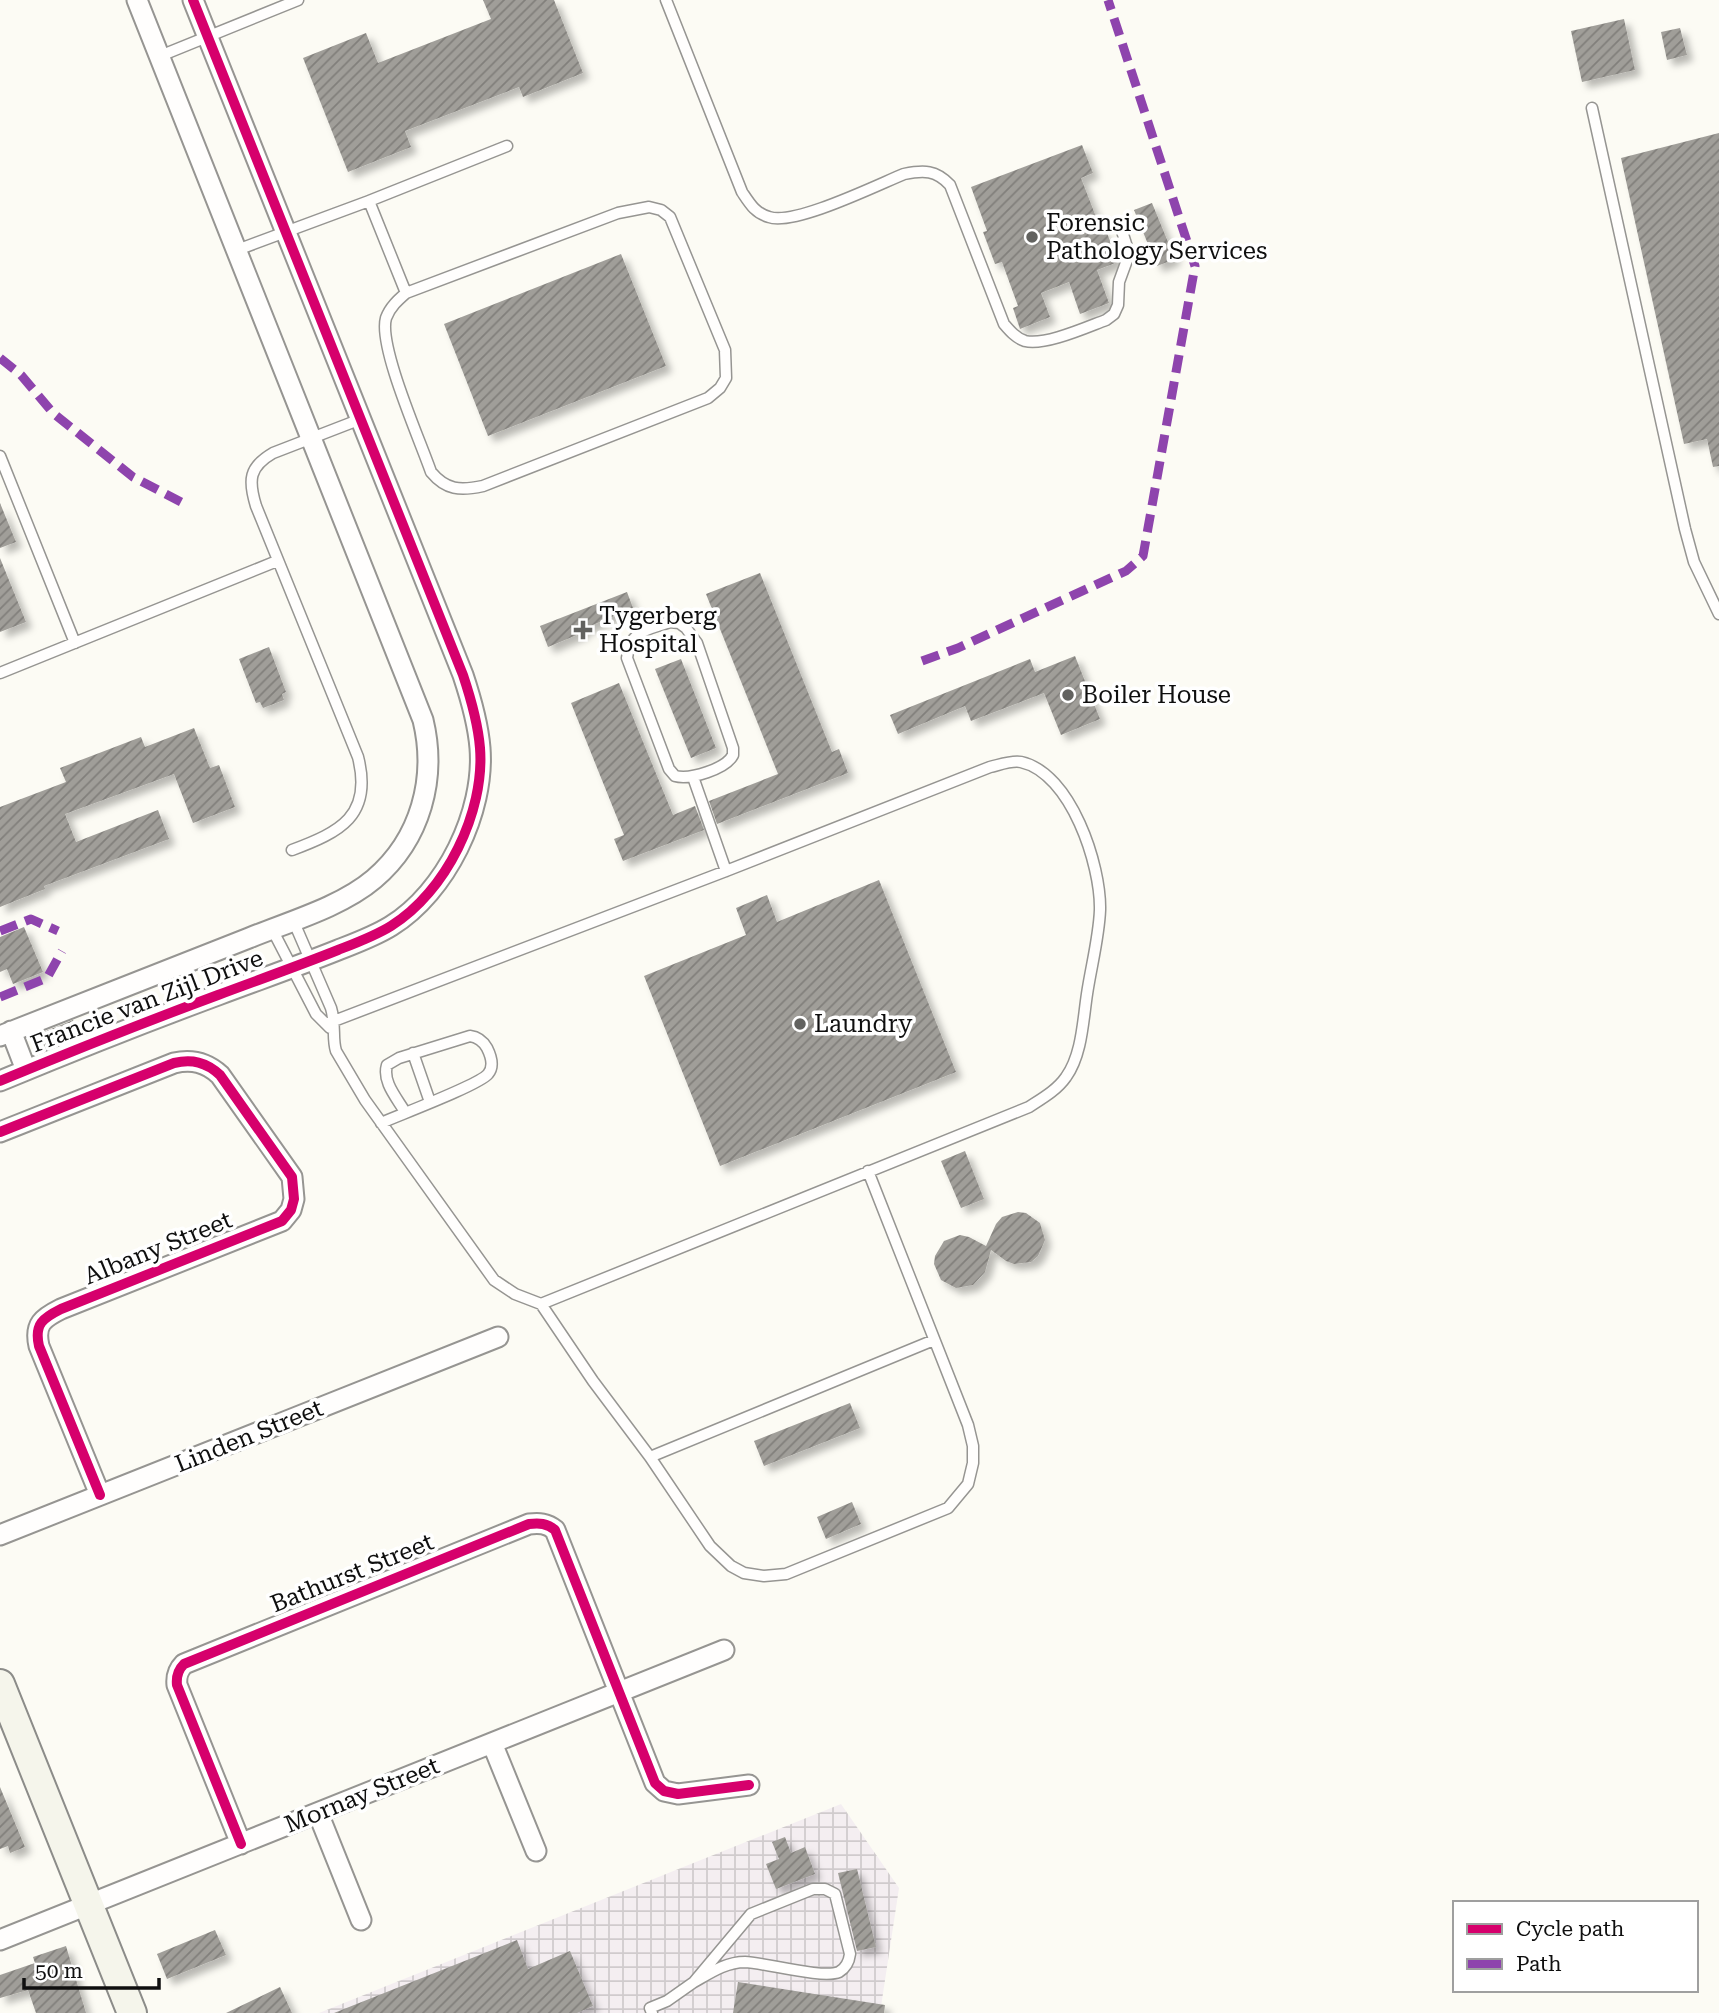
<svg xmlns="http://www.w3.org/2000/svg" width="1719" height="2013" viewBox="0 0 1719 2013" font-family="'Roboto Serif',serif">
<defs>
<pattern id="industrial-grid" width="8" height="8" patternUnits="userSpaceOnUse" patternTransform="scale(1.75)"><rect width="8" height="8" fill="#f4eef1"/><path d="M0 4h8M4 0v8" fill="none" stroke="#d0cbcd"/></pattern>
<pattern id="building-hatch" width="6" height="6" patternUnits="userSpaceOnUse" patternTransform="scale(1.75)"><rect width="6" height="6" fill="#a09e99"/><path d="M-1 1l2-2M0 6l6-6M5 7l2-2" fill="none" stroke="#817f7b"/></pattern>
<filter id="shadow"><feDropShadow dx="6" dy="6" stdDeviation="3.5" flood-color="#0004"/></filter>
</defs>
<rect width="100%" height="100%" fill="#fcfbf4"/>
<path fill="url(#industrial-grid)" d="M841,1804L899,1888L880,2013H319Z"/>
<path fill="url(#building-hatch)" filter="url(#shadow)" d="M483,0H554L583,73L523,97L519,87L405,131L411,147L348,172L303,58L366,33L378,63L491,19Z
M1624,19L1635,70L1582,82L1571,31Z
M1680,28L1687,55L1667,60L1661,32Z
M1719,133V466L1713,467L1707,439L1684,444L1621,158Z
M1082,145L1093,173L1081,178L1103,235L1107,233L1118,262L1097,270L1109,303L1080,314L1069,282L1041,293L1050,317L1020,329L1013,308L1018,306L1002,262L995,264L983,232L987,231L971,187Z
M1152,203L1175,259L1157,266L1134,210Z
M621,254L666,366L488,436L444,324Z
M0,503L16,542L0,548Z
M0,558L26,622L0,632Z
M760,573L832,752L839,749L848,773L717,824L709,801L778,774L706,594Z
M627,592L633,608L583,629L584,632L548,647L540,626Z
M269,647L286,692L282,694L284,700L263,708L260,702L256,703L239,659Z
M1075,656L1100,719L1061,735L1044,693L971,721L965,706L898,734L890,715L1030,659L1035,672Z
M681,659L716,748L691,758L655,669Z
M619,683L673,815L695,806L704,830L623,861L614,839L624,835L571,703Z
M194,728L210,768L219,765L235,807L193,823L174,774L65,814L76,842L158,810L169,839L44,886L45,889L0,907V807L66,782L60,768L141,737L145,747Z
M879,880L956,1072L720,1166L644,976L746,935L736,908L767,895L777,922Z
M24,927L43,972L13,984L7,969L0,972V937Z
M73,1020L79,1036L45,1049L39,1034Z
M965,1151L984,1199L961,1208L941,1161Z
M1018,1212L1026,1213L1040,1223L1045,1240L1038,1256L1031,1262L1014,1264L1006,1261L991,1250L985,1272L973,1285L956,1288L941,1280L934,1264L935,1256L944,1241L960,1235L969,1237L986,1246L996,1224L1002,1217Z
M850,1403L860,1428L764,1466L754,1441Z
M852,1502L861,1524L826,1539L817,1517Z
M0,1787L25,1847L10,1853L8,1846L0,1849Z
M785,1837L791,1853L805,1847L815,1874L776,1889L766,1864L779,1859L772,1842Z
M857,1869L876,1947L857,1951L838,1873Z
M215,1930L226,1955L167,1979L157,1954Z
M517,1940L528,1969L570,1951L593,2006L577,2013H334Z
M66,1946L86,2013H36L28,1990L0,1998V1975L35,1963L33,1957Z
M738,1982L885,2005L884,2013H733Z
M280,1987L292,2013H226Z"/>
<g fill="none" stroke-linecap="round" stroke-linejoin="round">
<g stroke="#969592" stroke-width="13">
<path id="lane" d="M666,0L742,192C750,204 755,213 769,217C794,226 877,185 904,174C924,170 936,170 950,185L1004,324C1010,331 1016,338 1025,341C1045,346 1087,327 1106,320L1114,314L1118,305L1119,282L1127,260L1128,250L1120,225
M160,56L298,0
M1592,108L1685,529L1694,562L1719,614
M369,201L507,146
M649,207L661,210L670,217L725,350L726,378L720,388L708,398L483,486C460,491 446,490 431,472C420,440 378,346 386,318C390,307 398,300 406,293L618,213Z
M237,250L369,201L406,293
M0,456L75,643
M670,622L679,623L686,628L697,643L733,748V755C726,769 690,780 675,776L669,769L627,658C630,630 647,630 670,622Z
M0,673L277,561
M693,777L726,871
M292,850C340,832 373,816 358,757L256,506C248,480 249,467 273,453L361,419
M293,920L331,1008C336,1024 332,1039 336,1051L365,1100L494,1280L515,1294L541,1304L593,1381L650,1457L710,1546L731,1566L744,1573L764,1576L786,1574L948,1508L968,1484L973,1463V1446L968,1425L868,1171
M272,929L316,1014L330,1028
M326,1024L726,871L990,767C999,765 1012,760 1021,762C1071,773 1101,865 1100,910C1099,937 1091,967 1087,994C1083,1020 1082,1055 1066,1077C1057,1090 1043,1098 1029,1107L541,1304
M413,1053L430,1102
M381,1123C399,1115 479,1085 488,1074C494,1067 491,1056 487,1048C483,1041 478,1037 470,1036L399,1058L387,1065C382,1082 397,1098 405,1112
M650,1457L934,1340
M652,2013L650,2008L667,2001L694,1982L751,1914L813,1889H825L835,1894L850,1954C849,1962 846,1968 839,1972C823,1979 766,1963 745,1962C726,1962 710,1973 694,1982"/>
</g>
<g stroke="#969592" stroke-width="23">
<path id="street" d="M11,1031L26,1070
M0,1036C83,1003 166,971 249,938C288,922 341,907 374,879C421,839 437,778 423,720L137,0
M0,1081C72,1051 145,1022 218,995C258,980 298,966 338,950C356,943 375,936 391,926C446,892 485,812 480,748C478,723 471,699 463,675L193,0
M0,1132L174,1063C192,1059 206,1062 220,1075L292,1177L294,1199L291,1210L282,1221L61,1309C43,1318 34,1324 39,1346L100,1495
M0,1535L498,1337
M492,1743L536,1851
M318,1813L361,1920
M241,1844L177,1685C176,1676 178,1670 184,1664L529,1524C539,1523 547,1523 555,1530L655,1783L664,1791L678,1794L749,1785
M0,1940L724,1650"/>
</g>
<g stroke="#8c8c89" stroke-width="32">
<path id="secondary" d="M0,1684L132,2013"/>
</g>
<use href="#lane" stroke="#fffefd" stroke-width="10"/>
<use href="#street" stroke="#fffefd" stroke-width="19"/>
<use href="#secondary" stroke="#f5f5eb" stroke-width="28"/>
<path stroke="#8e44ad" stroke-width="9" stroke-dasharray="18 9" stroke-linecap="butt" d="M0,358L21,375L53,413L133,477L181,502
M922,661L958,648L1126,571L1143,556L1195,266L1108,0
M0,931L31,919L58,931
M0,997L47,978L62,951"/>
<g stroke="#fff" stroke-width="15">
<path id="cycleway" d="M0,1081C72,1051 145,1022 218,995C258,980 298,966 338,950C356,943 375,936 391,926C446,892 485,812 480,748C478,723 471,699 463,675L193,0
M0,1132L174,1063C192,1059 206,1062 220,1075L292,1177L294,1199L291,1210L282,1221L61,1309C43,1318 34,1324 39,1346L100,1495
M241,1844L177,1685C176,1676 178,1670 184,1664L529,1524C539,1523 547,1523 555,1530L655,1783L664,1791L678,1794L749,1785"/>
</g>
<use href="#cycleway" stroke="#d6006c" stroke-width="10"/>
</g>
<g fill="#62625f" stroke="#fff" stroke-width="2.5">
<circle cx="1032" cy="237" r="7"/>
<path d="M579.5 619.5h7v7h7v7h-7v7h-7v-7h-7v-7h7z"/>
<circle cx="1068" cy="695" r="7"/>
<circle cx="800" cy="1024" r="7"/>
</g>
<g text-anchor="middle" stroke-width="7" stroke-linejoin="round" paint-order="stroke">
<g font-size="24" fill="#0f0f0f" stroke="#fff" text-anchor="start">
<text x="1046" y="231">Forensic<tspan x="1046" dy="28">Pathology Services</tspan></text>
<text x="599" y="624">Tygerberg<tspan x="599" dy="28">Hospital</tspan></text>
<text x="1082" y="703">Boiler House</text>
<text x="814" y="1032">Laundry</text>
</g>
<g font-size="24" fill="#0f0f0f" stroke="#fff">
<text transform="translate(147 1001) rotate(-21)" y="8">Francie van Zijl Drive</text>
<text transform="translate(158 1248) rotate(-22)" y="8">Albany Street</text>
<text transform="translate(249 1436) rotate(-22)" y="8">Linden Street</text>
<text transform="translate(352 1573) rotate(-22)" y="8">Bathurst Street</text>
<text transform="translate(362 1795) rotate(-22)" y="8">Mornay Street</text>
</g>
</g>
<rect x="1453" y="1901" width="245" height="91" fill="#ffffff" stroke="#9f9f9f" stroke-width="2"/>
<rect x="1467" y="1924" width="35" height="10" fill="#d6006c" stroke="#9f9f9f" stroke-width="2"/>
<text x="1516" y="1936" font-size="21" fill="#0f0f0f">Cycle path</text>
<rect x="1467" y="1959" width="35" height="10" fill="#8e44ad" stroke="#9f9f9f" stroke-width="2"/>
<text x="1516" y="1971" font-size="21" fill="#0f0f0f">Path</text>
<path d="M24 1978v10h135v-10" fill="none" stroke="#0f0f0f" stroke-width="3.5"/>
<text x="35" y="1978" font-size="21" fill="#0f0f0f" stroke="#ffffff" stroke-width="5" paint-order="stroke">50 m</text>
</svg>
